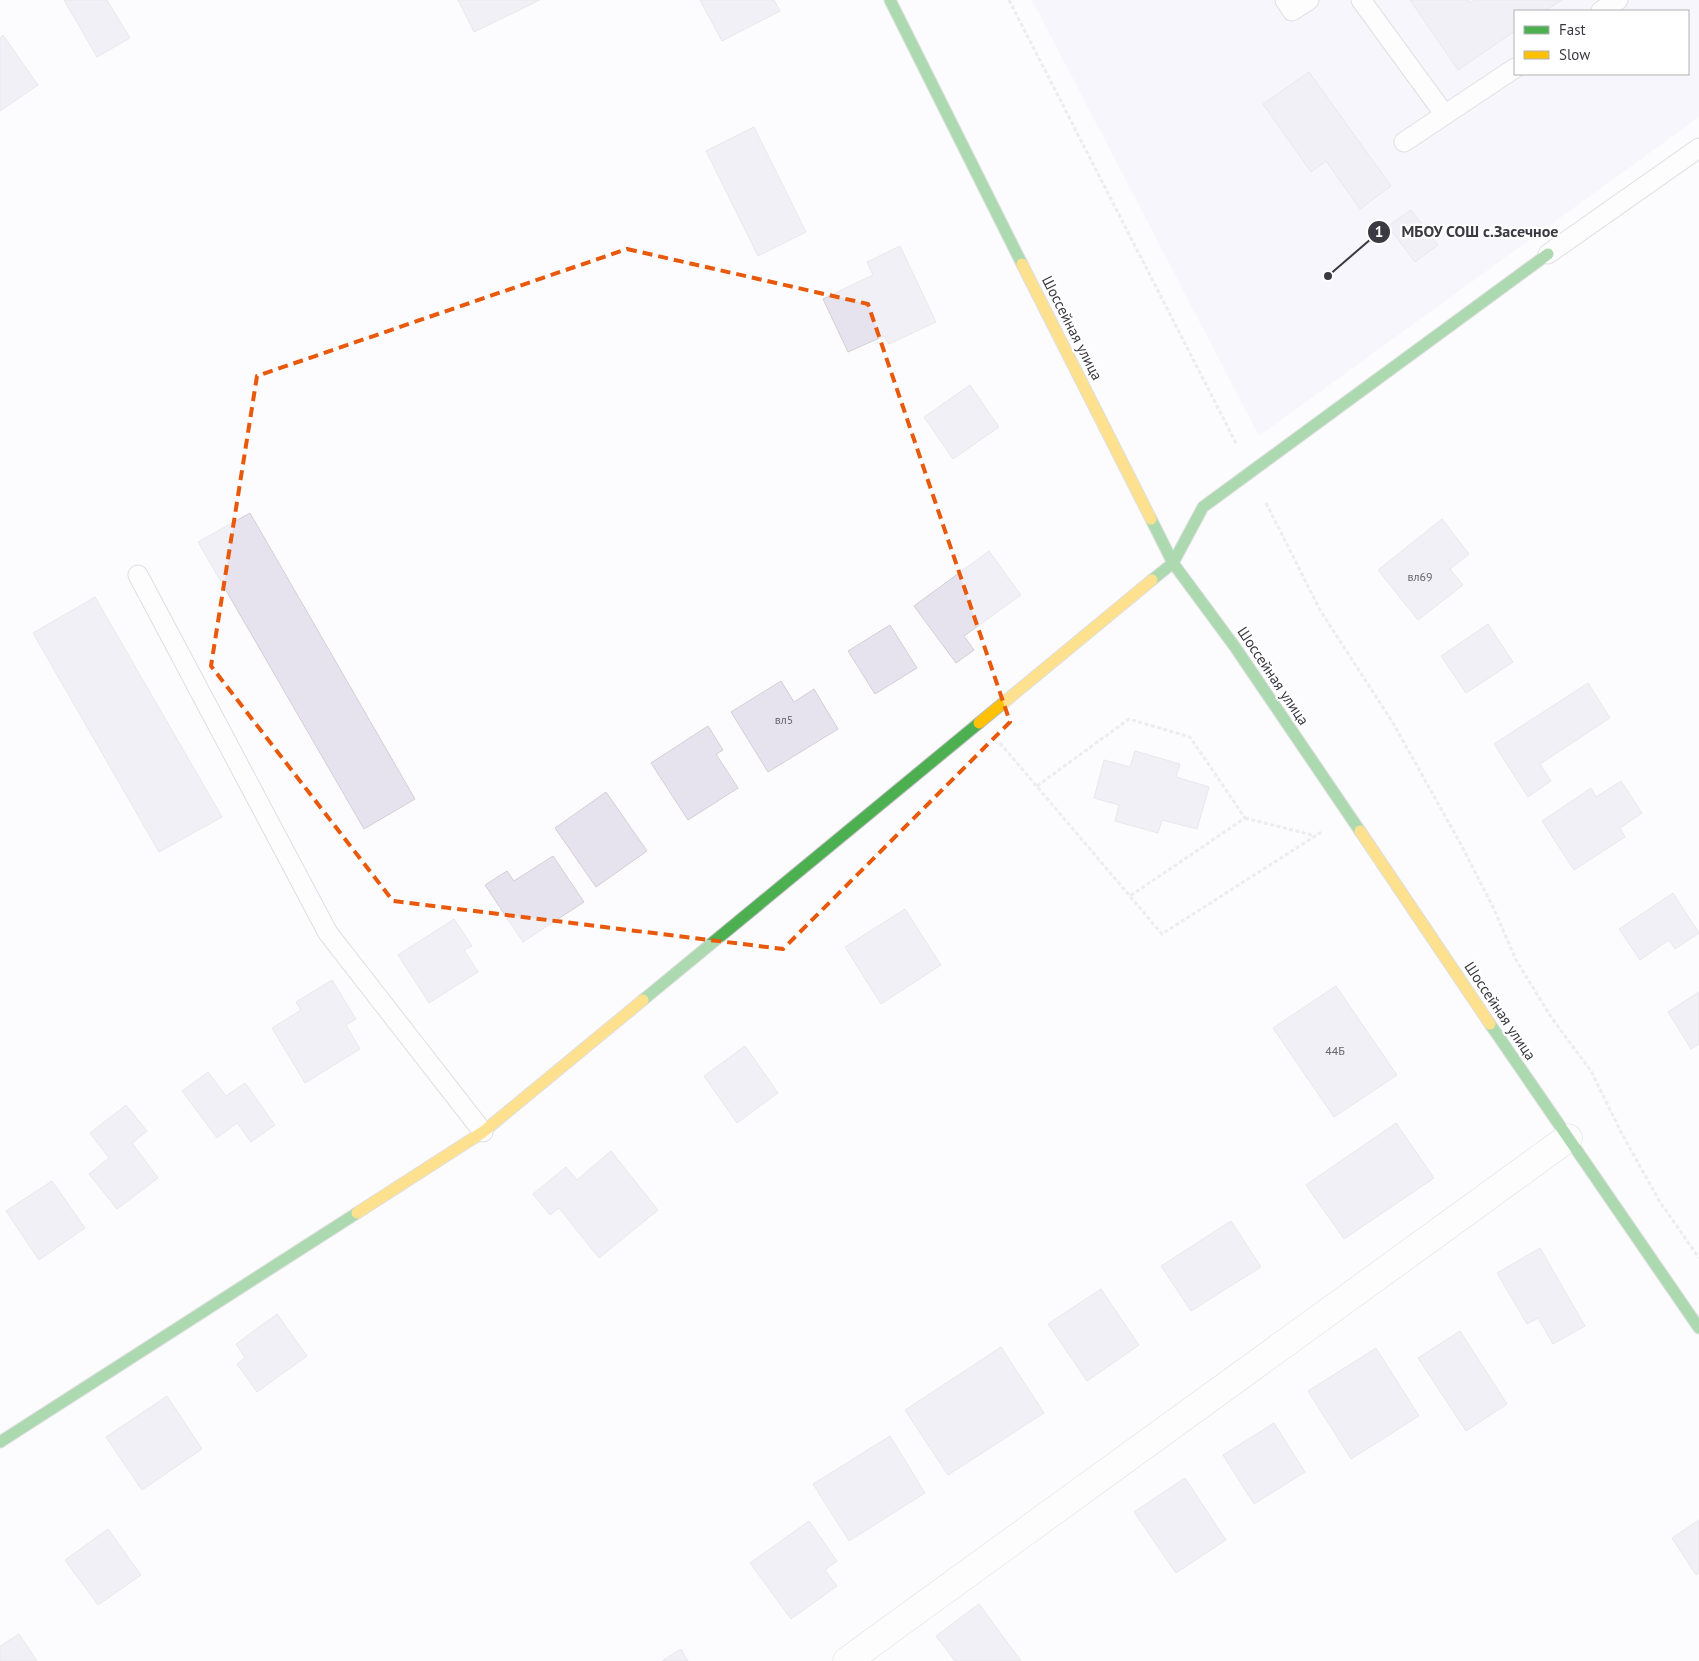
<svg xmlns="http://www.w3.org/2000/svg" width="1699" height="1661" viewBox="0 0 1699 1661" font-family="'PT Sans',sans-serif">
<rect width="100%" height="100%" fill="#fcfbfd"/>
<path fill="#f2f0fa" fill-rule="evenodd" d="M1032,0H1699V117L1259,436ZM1515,11H1688V74H1515Z"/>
<path fill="#e6e3ef" stroke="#d1d0d5" d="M64,0H107L130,38L97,57Z
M458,0H540L474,32Z
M700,0H774L780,11L722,41Z
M1410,0H1468L1470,3L1475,0H1562L1545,11H1515V31L1458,70Z
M3,35L38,85L0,111V38Z
M1309,72L1391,186L1360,209L1326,161L1311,172L1263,104Z
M754,127L806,232L758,256L706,151Z
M1411,210L1438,245L1415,262L1388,226Z
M900,246L936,322L889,344L884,336L848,352L823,299L873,275L867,262Z
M970,385L999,427L953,459L924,417Z
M250,513L415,799L364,829L198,542Z
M1442,519L1469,554L1450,569L1463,585L1418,620L1378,570Z
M989,551L1021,595L964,636L974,650L956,663L914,606Z
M95,597L222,817L159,852L33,633Z
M1488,624L1513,662L1466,693L1441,656Z
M890,625L917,668L875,694L848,651Z
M781,681L794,702L814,689L838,729L768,772L731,712Z
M1588,683L1610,718L1540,764L1551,781L1528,797L1494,744Z
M708,726L723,750L716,754L738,788L688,820L651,763Z
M1135,751L1180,764L1176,777L1209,787L1197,829L1162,820L1158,833L1115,821L1119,805L1094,798L1104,760L1130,767Z
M1621,781L1642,813L1620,828L1625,837L1574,870L1542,821L1591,788L1596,797Z
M606,792L647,851L596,887L555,828Z
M553,856L584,902L523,942L485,885L507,871L514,881Z
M1673,893L1699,933L1675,949L1669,940L1640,960L1619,929Z
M905,909L941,965L881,1004L845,947Z
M454,919L472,946L464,950L478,972L429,1003L398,955Z
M332,980L356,1019L346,1025L360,1049L305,1083L272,1028L301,1010L296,1002Z
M1336,986L1397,1075L1334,1117L1273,1028Z
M1699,992V1044L1691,1049L1668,1012Z
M745,1046L778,1093L737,1123L704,1076Z
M208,1072L226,1096L245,1083L275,1125L251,1142L237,1123L217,1138L182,1091Z
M126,1105L147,1131L132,1143L158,1178L117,1209L89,1174L109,1158L90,1133Z
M1396,1123L1434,1178L1344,1239L1306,1185Z
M611,1151L658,1210L599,1258L559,1208L550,1215L533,1194L566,1167L577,1180Z
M52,1181L85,1228L39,1260L6,1211Z
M1231,1221L1261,1267L1191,1311L1161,1266Z
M1540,1248L1585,1326L1553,1344L1538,1318L1527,1324L1497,1273Z
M1101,1289L1139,1345L1087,1381L1048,1324Z
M277,1314L307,1356L257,1392L237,1364L245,1358L236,1344Z
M1460,1331L1507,1404L1466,1431L1418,1358Z
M1001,1347L1044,1413L948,1475L905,1410Z
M1376,1348L1419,1416L1351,1459L1308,1391Z
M167,1396L202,1449L142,1490L106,1437Z
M1274,1423L1305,1472L1254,1504L1223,1455Z
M890,1436L925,1493L849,1541L813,1484Z
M1185,1478L1226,1540L1176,1573L1134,1512Z
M1699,1520V1573L1696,1575L1672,1538Z
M809,1521L837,1561L825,1570L837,1586L791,1619L750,1563Z
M108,1529L141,1575L98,1605L65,1560Z
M979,1604L1021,1661H955L936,1636Z
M19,1634L37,1661H0V1646Z
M681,1649L688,1661H662Z"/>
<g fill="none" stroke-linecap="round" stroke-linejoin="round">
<g stroke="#bdbcc0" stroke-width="21">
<path id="lane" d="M1285,0L1292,11L1309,0
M1361,0L1445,115
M1601,11L1618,0
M1404,142L1515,68
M1548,254L1699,148
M138,575L328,933L483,1132"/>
</g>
<g stroke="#bdbcc0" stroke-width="29">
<path id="street" d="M847,1661L1568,1138"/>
</g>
<g stroke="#bdbcc0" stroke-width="13">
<path id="fast" d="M890,0L1022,264
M1151,519L1173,563L1235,647L1360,831
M1152,580L1173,563L1203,507L1548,254
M643,1000L979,723
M1490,1024L1699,1328
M0,1442L357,1213"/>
</g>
<g stroke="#bdbcc0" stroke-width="13">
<path id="slow" d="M1022,264L1151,519
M979,723L1152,580
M1360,831L1490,1024
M357,1213L483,1132L643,1000"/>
</g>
<path stroke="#dbdadc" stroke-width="3" stroke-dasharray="4 2.5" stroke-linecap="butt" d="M1009,0L1237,445
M1266,503L1320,610L1393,723L1459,841L1493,907L1516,960L1551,1017L1591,1071L1622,1134L1660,1202L1699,1258
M1000,743L1162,934L1323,831
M1037,786L1129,719L1190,737L1245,818L1130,896
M1245,818L1316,836"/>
<use href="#lane" stroke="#fffeff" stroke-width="19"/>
<use href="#street" stroke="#fffeff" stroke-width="28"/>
<use href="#fast" stroke="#4caf50" stroke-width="11"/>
<use href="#slow" stroke="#ffc107" stroke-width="11"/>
</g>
<path d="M0 0H1699V1661H0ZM627,249L868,304L1010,722L783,949L393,901L211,666L257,376Z" fill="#fcfbfd" fill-opacity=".55" fill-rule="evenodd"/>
<path fill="none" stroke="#e8590c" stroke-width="4" stroke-dasharray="10 6" stroke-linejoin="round" d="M627,249L868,304L1010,722L783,949L393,901L211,666L257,376Z"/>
<g text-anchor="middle" stroke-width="4.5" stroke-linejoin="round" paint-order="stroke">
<g font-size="12" fill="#66646c">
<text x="1420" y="581">вл69</text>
<text x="784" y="724">вл5</text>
<text x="1335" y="1055">44Б</text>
</g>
<g font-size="15" fill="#3b3941" stroke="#fff">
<text transform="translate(1072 328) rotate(63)" y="5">Шоссейная улица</text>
<text transform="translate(1273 676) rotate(56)" y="5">Шоссейная улица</text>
<text transform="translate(1500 1011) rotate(56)" y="5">Шоссейная улица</text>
</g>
</g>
<path fill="none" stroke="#3b3941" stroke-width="2" d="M1328 276L1379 232"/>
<g fill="#3b3941" stroke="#fff" stroke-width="2">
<circle cx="1328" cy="276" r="5"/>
<circle cx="1379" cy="232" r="12"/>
</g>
<g font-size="15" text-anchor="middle" font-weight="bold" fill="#fff">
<text x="1379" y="237">1</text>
</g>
<g font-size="16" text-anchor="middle" font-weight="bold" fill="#3b3941" stroke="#fff" stroke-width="4.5" stroke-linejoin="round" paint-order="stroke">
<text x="1480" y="237">МБОУ СОШ с.Засечное</text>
</g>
<rect x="1514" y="10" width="175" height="65" fill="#ffffff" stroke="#b1b0b3"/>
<rect x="1524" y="26" width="25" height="8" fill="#4caf50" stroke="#b1b0b3"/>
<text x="1559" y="35" font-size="15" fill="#3b3941">Fast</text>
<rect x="1524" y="51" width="25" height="8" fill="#ffc107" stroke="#b1b0b3"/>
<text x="1559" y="60" font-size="15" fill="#3b3941">Slow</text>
</svg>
